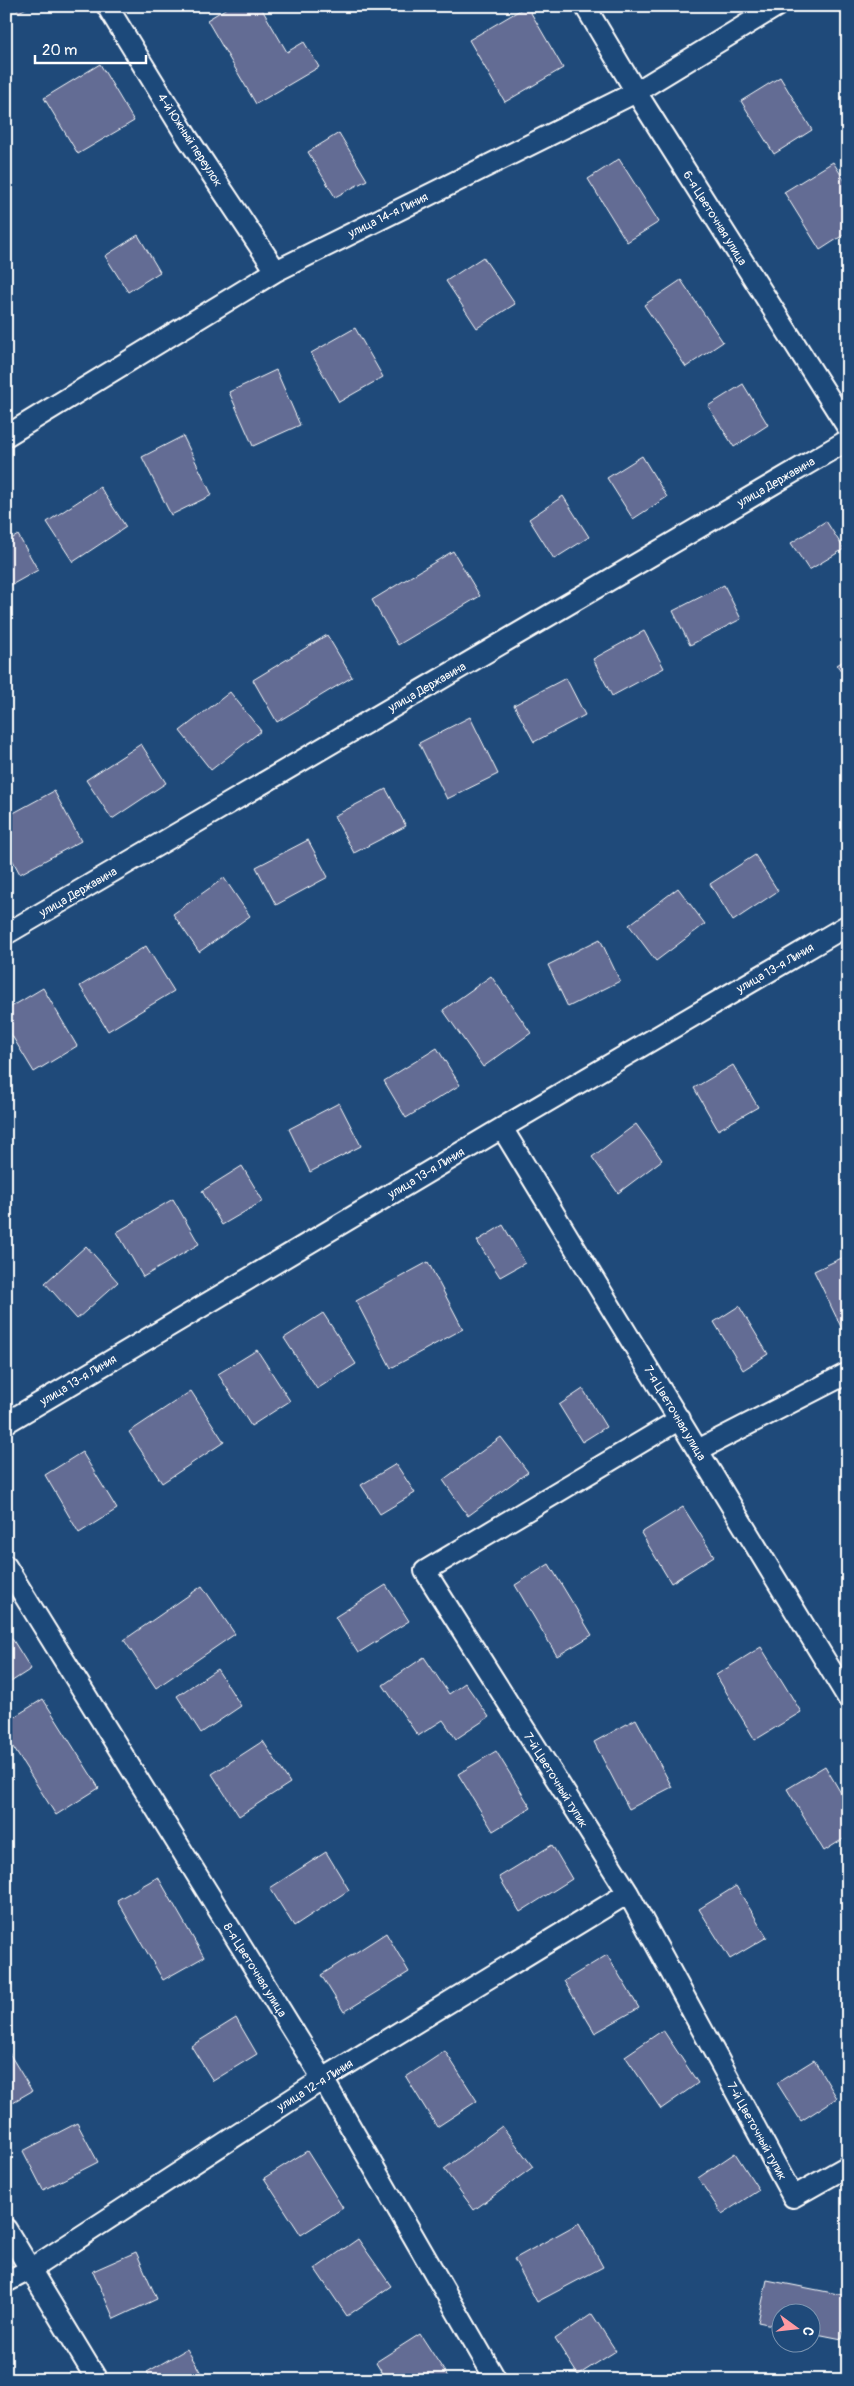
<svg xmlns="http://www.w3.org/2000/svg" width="854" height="2386" viewBox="0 0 854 2386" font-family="Pangolin,sans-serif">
<rect width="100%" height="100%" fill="#1f4a7a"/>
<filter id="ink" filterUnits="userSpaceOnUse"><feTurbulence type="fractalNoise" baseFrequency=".02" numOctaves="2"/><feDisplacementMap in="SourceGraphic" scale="10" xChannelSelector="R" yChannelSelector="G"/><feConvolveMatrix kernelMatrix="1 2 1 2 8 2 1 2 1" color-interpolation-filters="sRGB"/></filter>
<g filter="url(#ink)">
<path fill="#636c94" stroke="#fff" d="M15,6H30L19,12Z
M230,6H260L287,52L304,42L319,67L256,104L207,20Z
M527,6L563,68L505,102L469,40Z
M100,64L134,121L78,154L44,98Z
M780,77L812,130L774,154L741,101Z
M339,133L367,180L335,197L308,152Z
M619,159L659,222L627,242L588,179Z
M833,162L848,186V232L820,250L784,192Z
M138,235L160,272L128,292L105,256Z
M483,257L515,304L477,328L446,281Z
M681,280L723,342L686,367L644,305Z
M355,328L383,377L339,402L311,353Z
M276,370L300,425L253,446L229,392Z
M743,384L768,425L734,447L708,406Z
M183,436L212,495L171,515L142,457Z
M642,456L667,497L633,519L607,478Z
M100,487L126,527L73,562L47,522Z
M563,496L589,537L554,559L529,519Z
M826,521L844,549L809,570L791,543Z
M18,535L38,570L6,588V542Z
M453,551L480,596L398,645L372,600Z
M724,585L741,619L690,645L673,611Z
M644,631L664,668L612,696L593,659Z
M327,635L352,677L277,722L253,680Z
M848,658V681L837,665Z
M566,678L585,715L534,742L514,705Z
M230,692L261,731L211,770L180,731Z
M470,717L498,774L447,799L419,743Z
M141,744L166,783L112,819L86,780Z
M386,789L406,826L354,853L334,816Z
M54,791L81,841L20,874L6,848V817Z
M308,840L328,877L276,905L256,867Z
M755,855L778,891L733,921L710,884Z
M224,878L250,916L199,952L173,914Z
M678,888L705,924L656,961L629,925Z
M600,939L620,981L568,1007L548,965Z
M146,946L174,991L108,1031L80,986Z
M491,976L531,1033L483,1067L443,1010Z
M43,988L77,1046L34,1072L6,1026V1010Z
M437,1048L460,1085L406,1118L384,1081Z
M733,1065L758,1107L718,1130L694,1088Z
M339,1103L361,1146L310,1172L289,1129Z
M636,1124L662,1160L618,1193L592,1157Z
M242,1166L263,1201L222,1225L202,1191Z
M173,1199L199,1244L143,1277L117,1232Z
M503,1225L525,1263L500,1277L477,1241Z
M86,1246L118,1282L77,1319L45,1283Z
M848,1255V1326L842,1329L814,1271Z
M428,1262L463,1329L391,1368L356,1301Z
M739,1306L768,1354L743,1370L714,1322Z
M323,1313L356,1364L317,1389L284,1338Z
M257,1350L290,1401L251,1426L218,1374Z
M583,1389L606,1427L582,1442L559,1405Z
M191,1391L224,1442L162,1483L129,1432Z
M501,1437L528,1472L468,1516L443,1480Z
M82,1452L117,1509L79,1533L45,1475Z
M396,1464L415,1493L380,1514L361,1485Z
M683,1507L714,1556L671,1583L641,1533Z
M549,1564L592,1635L557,1656L515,1585Z
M386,1585L409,1621L358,1653L335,1617Z
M202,1586L235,1634L156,1688L124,1640Z
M6,1629L31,1669L6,1685Z
M761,1647L801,1712L755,1740L716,1675Z
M424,1657L449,1694L465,1683L489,1717L456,1739L443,1720L418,1736L383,1685Z
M217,1669L241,1706L201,1733L177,1696Z
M43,1699L99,1788L56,1815L6,1736V1722Z
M636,1719L672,1787L629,1809L594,1742Z
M263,1741L290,1783L239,1816L212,1774Z
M496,1751L531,1808L493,1831L458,1774Z
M825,1766L848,1805V1836L824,1851L787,1789Z
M552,1845L572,1879L520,1912L499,1877Z
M326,1852L349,1890L294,1926L270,1888Z
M158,1877L204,1957L163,1980L117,1900Z
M736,1886L767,1937L730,1959L699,1909Z
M386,1933L409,1972L344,2012L321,1975Z
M607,1955L639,2008L595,2033L564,1981Z
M236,2018L257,2054L213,2081L191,2046Z
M663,2030L698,2083L661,2109L625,2056Z
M6,2048L32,2091L6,2106Z
M445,2051L477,2101L437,2127L406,2077Z
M814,2060L837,2098L801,2121L777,2083Z
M77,2123L98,2162L43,2190L23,2151Z
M502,2126L533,2167L474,2210L444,2169Z
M307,2151L343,2208L301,2235L264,2178Z
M735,2153L759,2190L722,2214L698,2178Z
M579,2223L603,2267L537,2302L514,2259Z
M358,2239L391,2286L347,2316L315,2269Z
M136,2252L157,2299L114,2319L93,2271Z
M767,2280L848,2296V2311L842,2339L812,2333V2314H782V2327L758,2322Z
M592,2314L616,2351L578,2375L555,2339Z
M420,2334L450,2380H387L376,2362Z
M187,2349L205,2380H152L147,2372Z"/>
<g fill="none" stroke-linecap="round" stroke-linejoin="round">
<g stroke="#fff" stroke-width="24">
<path id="lane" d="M107,6L187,137L276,271
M585,6L636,92L848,428
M6,436L276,271L636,92L777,6
M6,934L848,440
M502,1128L848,1698
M680,1419L425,1571L628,1893L793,2197L848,2166
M6,1423L502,1128L848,925
M698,1450L848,1373
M6,1566L323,2079L496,2380
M6,2229L97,2380
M6,2282L31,2269L323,2079L628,1893"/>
</g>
<use href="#lane" stroke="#1f4a7a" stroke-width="20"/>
</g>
</g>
<g text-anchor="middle" stroke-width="4.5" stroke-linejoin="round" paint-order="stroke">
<g font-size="12" fill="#fff" stroke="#1f4a7a">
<text transform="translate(190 140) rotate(57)" y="4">4-й Южный переулок</text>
<text transform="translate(388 215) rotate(-26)" y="4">улица 14-я Линия</text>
<text transform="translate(715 218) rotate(58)" y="4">6-я Цветочная улица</text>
<text transform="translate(776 482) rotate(-30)" y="4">улица Державина</text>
<text transform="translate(427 687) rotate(-30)" y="4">улица Державина</text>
<text transform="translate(78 892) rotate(-30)" y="4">улица Державина</text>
<text transform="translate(775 968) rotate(-30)" y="4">улица 13-я Линия</text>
<text transform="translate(426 1173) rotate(-31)" y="4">улица 13-я Линия</text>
<text transform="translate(78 1380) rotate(-31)" y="4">улица 13-я Линия</text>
<text transform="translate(675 1413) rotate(59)" y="4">7-я Цветочная улица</text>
<text transform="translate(556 1780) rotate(58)" y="4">7-й Цветочный тупик</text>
<text transform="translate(255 1970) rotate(58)" y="4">8-я Цветочная улица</text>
<text transform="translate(315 2085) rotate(-32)" y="4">улица 12-я Линия</text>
<text transform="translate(757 2131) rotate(61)" y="4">7-й Цветочный тупик</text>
</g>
</g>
<rect width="854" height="2386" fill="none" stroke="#1f4a7a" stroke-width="25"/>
<rect x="12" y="12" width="829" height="2361" fill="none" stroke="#fff" stroke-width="2" filter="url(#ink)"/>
<g transform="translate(796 2328) rotate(105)"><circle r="24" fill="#1f4a7a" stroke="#7992af"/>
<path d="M0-4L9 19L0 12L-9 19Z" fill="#ff9aa2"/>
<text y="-8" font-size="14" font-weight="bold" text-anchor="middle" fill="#ffffff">С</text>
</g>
<path d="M35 55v8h111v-8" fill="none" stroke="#ffffff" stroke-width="2.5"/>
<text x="42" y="55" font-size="15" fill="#ffffff" stroke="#1f4a7a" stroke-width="4" paint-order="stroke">20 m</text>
</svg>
